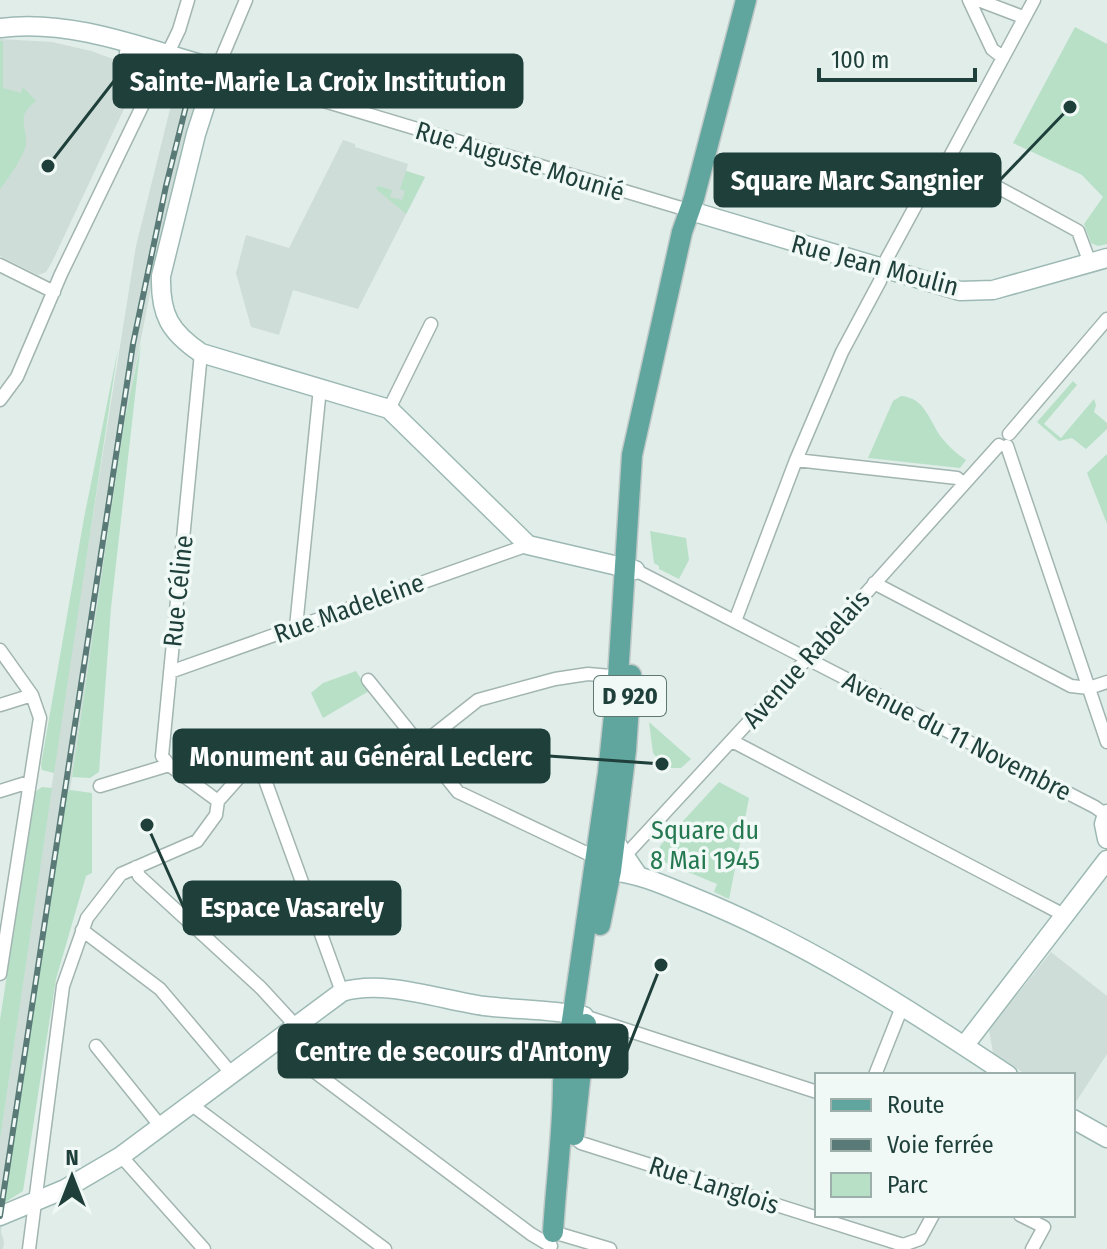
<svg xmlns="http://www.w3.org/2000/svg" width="1107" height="1249" viewBox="0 0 1107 1249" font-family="'Fira Sans Condensed',sans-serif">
<rect width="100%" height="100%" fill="#e0ede9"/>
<path fill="#ceddd8" d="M0,39L52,42L91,51L135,67L139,77L52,262L46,272L38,275L0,256Z
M176,85L192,90L197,95L154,273L124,424L70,790L67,793L4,1203L1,1232L4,1242L3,1249H0V1140L73,641L136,246Z
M343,140L355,144V147L408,164L406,171L425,177L358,309L293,290L279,335L251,327L236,273L246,235L289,248Z
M1051,952L1107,996V1054L1074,1105L1073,1075H1027L993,1053L989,1030Z"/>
<path fill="#b7e0c7" d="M1075,27L1107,44V244L1098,246L1091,243L1084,224L1103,197L1082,175L1013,143Z
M0,41H3V88L21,93L23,87L36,101C16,117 26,122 26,143C26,153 7,181 0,189Z
M406,171L425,177L406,214L376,189L378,186L392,190L390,197L402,200L405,191L400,189Z
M141,343L111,608L99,772L90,778L72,777L124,423Z
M118,349L54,773L42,770L41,765L84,518Z
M1073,381L1077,385L1044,424L1061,438L1094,399L1096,405L1094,412L1107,423V429L1086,449L1072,438L1059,441L1037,422Z
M901,396C925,398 929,420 941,437C948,446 957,454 966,460L960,468L868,458L893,401Z
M1107,454V524L1087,473Z
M650,531L686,538L689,560L679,579L659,569V566L654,563Z
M356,671L369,691L323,718L311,693L323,683Z
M649,722L691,759L681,768H665L653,753Z
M719,782L749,798L729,899L714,892L717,884L659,860L660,846Z
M42,787L52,788L0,1140V1020L35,792Z
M70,790L92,793V873L86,876L56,979L23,1191L4,1203L67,793Z"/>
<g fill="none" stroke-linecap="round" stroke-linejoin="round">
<g stroke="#a2b5b1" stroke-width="15">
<path id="street" d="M246,0L217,69L691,211
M969,0L992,49L1002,57
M978,0L1023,17
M948,160L1078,231L1090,263
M0,265L54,292
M201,353L162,756L169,765L218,801
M0,400L17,377L61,274L179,30L188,0
M389,409L431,324
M1009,434L1107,319
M1007,446L1107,742
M796,460L957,478L963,483
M635,570L1095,807L1106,815
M874,583L1071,686L1089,688L1107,682
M735,621L796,460L842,352L880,281L885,262L929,181L948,160L1034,0
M296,627L320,388
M0,650L32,695L40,718L0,974
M170,672L528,545
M368,680L458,792L601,860
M0,705L32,695
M732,741L1064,915
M421,745L478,700L555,679L588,674L622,677
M100,786L169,765
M0,791L29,782
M622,859L815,650L999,445
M136,867L139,876L261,988L295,1025
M82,930L160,989L231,1073
M587,1017L817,1092
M276,1040L283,1048L531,1234L551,1246
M96,1046L162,1128
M875,1075L902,1007
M192,1105L385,1249
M574,1137L581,1143L903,1245L920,1239L933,1215
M121,1156L204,1249
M1020,1215L1044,1227L1032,1249
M553,1232L610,1249
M29,1249L63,986L87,918L121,874L197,841L216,815L218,801L243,773L258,772L265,780L342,992"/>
</g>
<g stroke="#9db9b3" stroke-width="21">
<path id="secondary" d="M0,28C72,18 149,50 217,69L196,134L161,276C160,315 170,332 201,353L389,409L528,545L635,570
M129,53L198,85L209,94
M691,211L960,291L993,290L1107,258
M1107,814L1104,824L1107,839
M604,846H618L637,874
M611,871C642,874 668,887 698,899C808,944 909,1009 1008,1075
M964,1046L1107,860
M1073,1119L1107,1138
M0,1216L65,1189L121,1156L342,992C384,979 441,1000 484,1006C518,1010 549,1009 584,1016"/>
</g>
<g stroke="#c0c9c8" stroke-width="23">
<path id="primary" d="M600,925L611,871L626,750L631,675
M574,1135L586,1024
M553,1232C556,1182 563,1132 563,1082L608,773L618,677L632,455L682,232L694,198L746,0"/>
</g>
<use href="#street" stroke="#fff" stroke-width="12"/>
<use href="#secondary" stroke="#fff" stroke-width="18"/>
<use href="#primary" stroke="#60a69e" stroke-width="20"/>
<g stroke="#597a76" stroke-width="6">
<path id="rail" d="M0,1216L133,344L166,186L190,90"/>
</g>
<use href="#rail" stroke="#f1f9f6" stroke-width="3" stroke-dasharray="9" stroke-linecap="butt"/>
</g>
<g text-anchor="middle" stroke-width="7" stroke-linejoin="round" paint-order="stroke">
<rect fill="#f1f9f6" stroke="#5e7772" stroke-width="2" x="594" y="676" width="72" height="40" rx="6"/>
<g font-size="24" font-weight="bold" fill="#1f3f3a">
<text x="630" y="704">D 920</text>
</g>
<g font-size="26" fill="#1f3f3a" stroke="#f1f9f6">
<text transform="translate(520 161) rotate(17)" y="9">Rue Auguste Mounié</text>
<text transform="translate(875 265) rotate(15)" y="9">Rue Jean Moulin</text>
<text transform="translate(178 591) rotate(-84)" y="9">Rue Céline</text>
<text transform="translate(349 608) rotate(-20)" y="9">Rue Madeleine</text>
<text transform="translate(806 659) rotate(-48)" y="9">Avenue Rabelais</text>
<text transform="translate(957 736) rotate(27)" y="9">Avenue du 11 Novembre</text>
<text transform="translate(714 1185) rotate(18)" y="9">Rue Langlois</text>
</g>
<g font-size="26" fill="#257951" stroke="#f1f9f6">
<text x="705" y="839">Square du<tspan x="705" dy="30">8 Mai 1945</tspan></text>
</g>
</g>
<path fill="none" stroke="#1f3f3a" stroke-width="3" d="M48 166L114 81M1070 107L1000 180M662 764L549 756M147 825L184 908M661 965L627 1051"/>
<g fill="#1f3f3a" stroke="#f1f9f6" stroke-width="3">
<circle cx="48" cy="166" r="8"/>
<circle cx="1070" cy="107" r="8"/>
<circle cx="662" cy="764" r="8"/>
<circle cx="147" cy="825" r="8"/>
<circle cx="661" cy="965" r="8"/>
</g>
<g fill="#1f3f3a" stroke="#1f3f3a" stroke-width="3">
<rect x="114" y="55" width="408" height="52" rx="8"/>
<rect x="715" y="154" width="285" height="52" rx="8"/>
<rect x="174" y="730" width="375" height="52" rx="8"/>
<rect x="184" y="882" width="216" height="52" rx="8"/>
<rect x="279" y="1025" width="348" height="52" rx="8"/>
</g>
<g font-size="28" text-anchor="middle" font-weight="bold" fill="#fff">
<text x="318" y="91">Sainte-Marie La Croix Institution</text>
<text x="857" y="190">Square Marc Sangnier</text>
<text x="361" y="766">Monument au Général Leclerc</text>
<text x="292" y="917">Espace Vasarely</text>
<text x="453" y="1061">Centre de secours d'Antony</text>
</g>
<rect x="815" y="1073" width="260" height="144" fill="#f1f9f6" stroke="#9dafab" stroke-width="2"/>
<rect x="831" y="1099" width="40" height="12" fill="#60a69e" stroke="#9dafab" stroke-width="2"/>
<text x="887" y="1113" font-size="24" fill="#1f3f3a">Route</text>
<rect x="831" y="1139" width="40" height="12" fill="#597a76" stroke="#9dafab" stroke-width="2"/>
<text x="887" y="1153" font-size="24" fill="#1f3f3a">Voie ferrée</text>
<rect x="831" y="1173" width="40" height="24" fill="#b7e0c7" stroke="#9dafab" stroke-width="2"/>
<text x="887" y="1193" font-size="24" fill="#1f3f3a">Parc</text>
<g transform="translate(72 1177)" stroke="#f1f9f6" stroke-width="6" paint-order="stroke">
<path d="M0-6L14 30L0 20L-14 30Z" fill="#1f3f3a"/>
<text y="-12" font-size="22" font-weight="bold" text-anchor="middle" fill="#1f3f3a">N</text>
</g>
<path d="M819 68v12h156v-12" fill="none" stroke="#1f3f3a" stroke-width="4"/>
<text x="831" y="68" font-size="24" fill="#1f3f3a" stroke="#f1f9f6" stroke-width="6" paint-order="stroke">100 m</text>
</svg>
